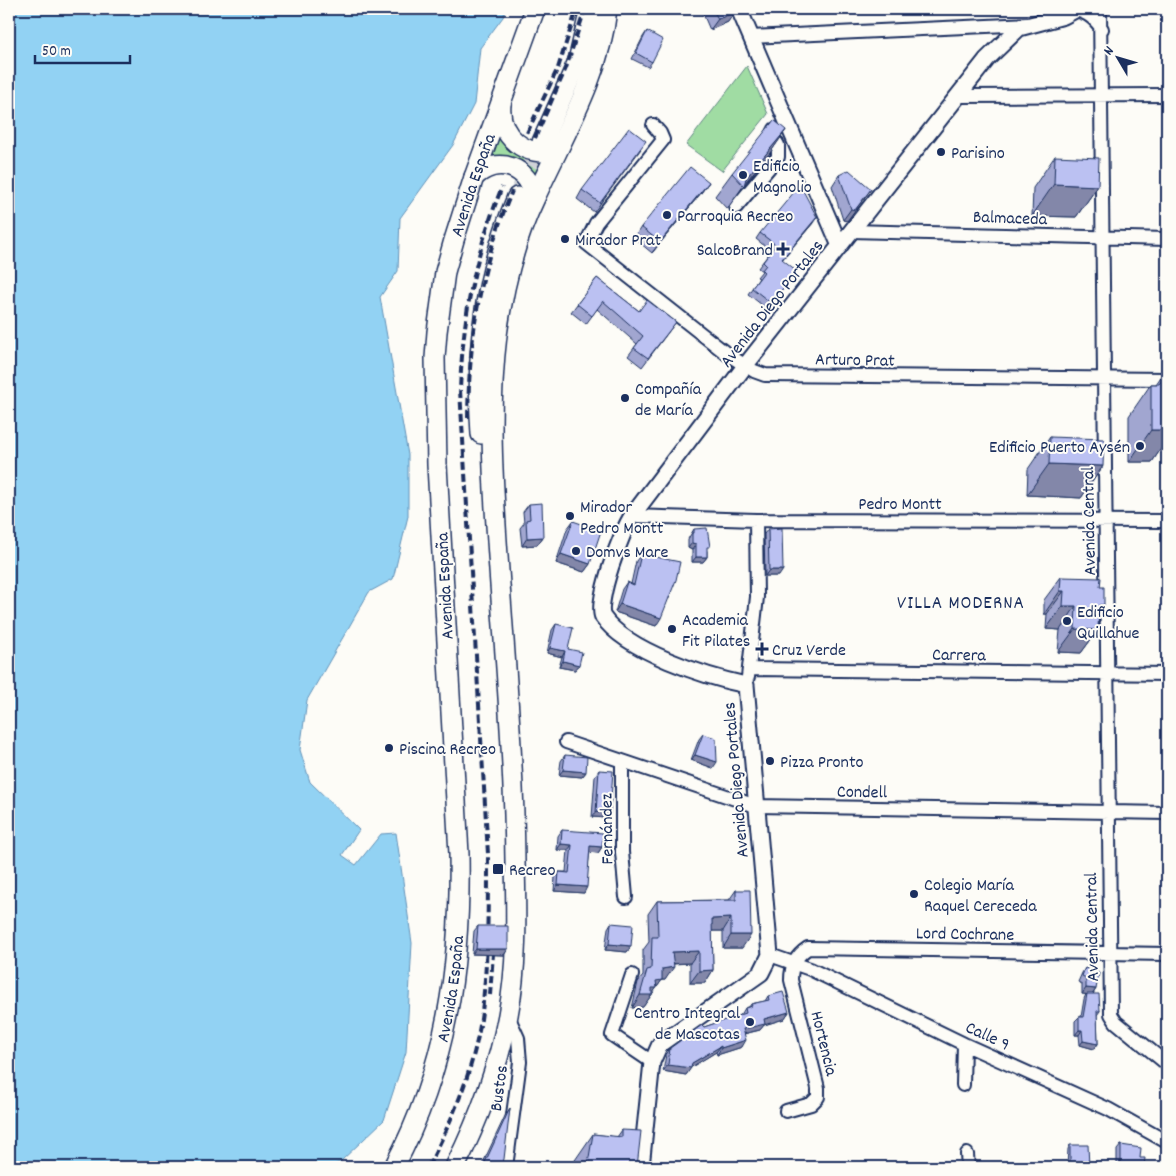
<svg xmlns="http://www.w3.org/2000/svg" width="1176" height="1176" viewBox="0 0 1176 1176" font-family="Dekko,sans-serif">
<rect width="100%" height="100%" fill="#fdfcf7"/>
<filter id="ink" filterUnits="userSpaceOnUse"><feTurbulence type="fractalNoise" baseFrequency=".02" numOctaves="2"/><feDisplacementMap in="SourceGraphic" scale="10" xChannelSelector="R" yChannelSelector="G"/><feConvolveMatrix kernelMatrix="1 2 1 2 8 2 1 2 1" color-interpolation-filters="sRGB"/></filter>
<g filter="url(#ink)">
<path fill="#a0dca3" stroke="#5e8680" d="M747,66L768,114L722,171L686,145Z
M498,130C509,156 517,153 543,160L533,180L487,162Z"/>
<path fill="#92d2f3" stroke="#6291b7" d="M9,9H506L503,17L480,48L474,104L453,145L400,218L398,271L380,297L408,455V516L393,579L369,592L307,700L300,750L310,782L359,830L342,855L356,865L381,834L396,833L412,943L406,1052L384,1120L340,1162L329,1167H9Z"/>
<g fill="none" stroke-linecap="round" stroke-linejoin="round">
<path stroke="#d0d3d8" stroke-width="19" stroke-dasharray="19 9" stroke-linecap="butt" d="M520,192L542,142"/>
<g stroke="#1b2f5e" stroke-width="16">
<path id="minor" d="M1100,9L1111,1014L1116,1022L1167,1064
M1075,10C1088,13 1094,18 1102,29
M751,37L1027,24
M957,96L1167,95
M653,125L660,133L663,140L596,223L586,243L727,354L754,371L765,375L1167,379
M736,207L778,157V145L772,135L775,129
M851,231L1167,239
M632,516L756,520L1167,521
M749,669L1167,674
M748,677L757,597L756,520
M566,742L756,806L1167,813
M622,761V852L626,897
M770,955L810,969L964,1044L1108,1109L1167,1142
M632,975L612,1035L652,1062
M963,1085L964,1044
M786,1111L811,1104L818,1097V1088L791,980C791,965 796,956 808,948L1167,954
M967,1154L968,1167
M506,1167L520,1062L518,1038L508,1016"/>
</g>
<g stroke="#1b2f5e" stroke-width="19">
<path id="tertiary" d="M739,9L840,246
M641,1167L652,1062L660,1044L761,973L770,955L746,685C707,677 626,651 603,617C595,603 622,530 632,516L745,366L987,59L1019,28L1064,16L1077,9"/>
</g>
<g stroke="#1b2f5e" stroke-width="22">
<g id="primary">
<path d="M501,104C498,137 526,159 557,150"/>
<path d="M542,142L578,61L590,9"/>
<path d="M474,177C497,155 530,166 534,199"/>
<path d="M481,434C475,349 484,276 517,197"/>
<path id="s1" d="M394,1167C447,1067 461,966 459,854L437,465L435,358L437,332L445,272L454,240L474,177L535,9"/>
<path d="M455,1167C479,1119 498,1069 508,1015C518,964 516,912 515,861C514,759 505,658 498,556C493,482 488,409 497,335C503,289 515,240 535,198C563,136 600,77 607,9"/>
</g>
</g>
<use href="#minor" stroke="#fdfcf7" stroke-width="12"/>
<use href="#tertiary" stroke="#fdfcf7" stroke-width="15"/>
<use href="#primary" stroke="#fdfcf7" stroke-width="19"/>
<path stroke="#1b2f5e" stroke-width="4" stroke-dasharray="8 4" stroke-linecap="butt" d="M527,133L558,68L577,9
M535,138L566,68L585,9
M468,418C469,336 480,267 512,191
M490,995L494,940
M428,1167C454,1117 478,1060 483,1002C488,953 488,904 488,854L460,390C463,315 474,257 502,187"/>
</g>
<path fill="#a1a6d0" stroke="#1b2f5e" d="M701,9H734L728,22L710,30Z
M647,31L652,62L648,67L632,59L643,37Z
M786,130L770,153L744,185L727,209L715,196L732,173Z
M641,149L594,212L577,199L582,190Z
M1055,156L1098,186L1076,217L1032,216L1033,188Z
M839,175L871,189L847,221L843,220L832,186Z
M709,182L701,193L652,253L634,238L641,227Z
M813,223L782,260L792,277L767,309L748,294L759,278L757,277L762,271L758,268L771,251L756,239L760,233Z
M597,278L639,311L676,322L642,367L628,356L637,344L597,309L586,324L571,312Z
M1165,371H1167V440L1152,462H1129V416L1151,384H1156Z
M1050,437L1103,466L1081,498L1027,495L1028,469Z
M529,504L543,537L537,545L522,546L520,528L524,523L523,512Z
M573,521L590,564L584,572L556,563L567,529Z
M694,529L707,551V557L703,562H692V550L688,548V539Z
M768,529L779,576H765L764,534Z
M641,554L656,626L615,612L622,589L627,582L631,584L636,561Z
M1061,577L1099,612L1098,630L1081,653L1058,652L1060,630L1046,629L1047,614H1044V600Z
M556,624L568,649L575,670L559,667L562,657L547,653L552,630Z
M703,734L713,768L691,760L699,739Z
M565,755L586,772L582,777L559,775L561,761Z
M599,770L610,813L606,818L592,817L595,776Z
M562,830L602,847L598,853L590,852L584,893L554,891L555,877L559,872H566L568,850H557L558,836Z
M736,890L742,948H723V931H712L713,970L705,983H690V963L674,964L665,980H662L643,1007L632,1008L638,982L643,976V950L649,942L648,914L657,901L729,900Z
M611,923L631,946L627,952L605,950L608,928Z
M478,926L508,949L504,955L472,954L474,931Z
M1085,968L1096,989L1093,994L1100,1011L1097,1015L1098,1044L1094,1049L1080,1045L1079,1035H1075V1021L1079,1017H1081L1084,999L1086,994H1082V984L1078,982L1082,973Z
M768,996L789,1012L784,1019L764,1025L760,1030L744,1034L742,1047L717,1055L716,1052L691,1067L686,1075L663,1071L666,1055L670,1048L704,1027L741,1015L745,1008L749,1007L751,1004L765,1001Z
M510,1108L501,1167H481L505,1116Z
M622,1130L637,1167H570L571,1166L593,1134L617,1137Z
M1070,1145L1089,1167H1067L1068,1149Z
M1121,1145L1140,1158L1144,1167H1117V1150Z"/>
<path fill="#8387a9" stroke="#1b2f5e" d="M735,12L728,22L710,30L718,19Z
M786,130L770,153L743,185L746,178Z
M709,182L701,193L652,253L660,242Z
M1054,184L1098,186L1076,217L1032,216Z
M871,189L847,221L843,220L851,209Z
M817,217L813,223L777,265Z
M1151,430H1167V440L1152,462H1129Z
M1049,464L1103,466L1081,498L1027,495Z
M543,537L537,545L522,546L527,538Z
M692,543L696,544L692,550L688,548Z
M561,554L590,564L584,572L556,563Z
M696,557H707L703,562H692Z
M769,570H783L779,576H765Z
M1060,591H1064L1047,614H1044Z
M620,604L661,618L656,626L615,612Z
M1099,605H1104L1087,628Z
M1063,606H1076L1060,630L1046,629Z
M1075,629L1098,630L1081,653L1058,652Z
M550,648L565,651L562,657L547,653Z
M563,661L579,665L575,670L559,667Z
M695,755L717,762L713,768L691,760Z
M563,770L586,772L582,777L559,775Z
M596,812L610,813L606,818L592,817Z
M561,844L572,845L568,850H557Z
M590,846L602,847L598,853L586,852Z
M558,885L587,887L584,893L554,891Z
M731,918L723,931H703L712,919Z
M731,935H751L742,948H723Z
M609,944L631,946L627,952L605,950Z
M476,949H508L504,955L472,954Z
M699,951L690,963L664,964L672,952Z
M674,967L665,980H662L643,1007L632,1008L640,995L662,969Z
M713,970L705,983H690L699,971Z
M1086,988L1096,989L1092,995L1082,994Z
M789,1012L784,1019L764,1025L760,1030L738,1035L743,1029L764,1019Z
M1079,1030H1082L1079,1035H1075Z
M746,1040L742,1047L717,1055L721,1048Z
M1083,1041L1098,1044L1094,1049L1080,1045Z
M721,1046L716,1052L690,1068H691L686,1075L663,1071L668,1065L692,1063Z
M588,1163H591L588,1167H585Z"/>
<path fill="#bbc1f2" stroke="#1b2f5e" d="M713,9H734L735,12L718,19Z
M647,31L663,40L652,62L636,53Z
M774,120L786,130L746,178L744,186L732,173Z
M629,128L646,141L600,203L582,190Z
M1055,156L1099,158L1098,186L1054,184Z
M690,167L709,182L660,242L641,227Z
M849,170L871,189L855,210L851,209L839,175Z
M800,185L817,217L782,259L797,271L771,303L752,288L764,272L762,270L766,265L763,262L776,245L760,233Z
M597,278L639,311L647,300L676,322L648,358L634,348L643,336L603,301L592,316L577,304Z
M1165,371H1167V430H1151V384H1159L1165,377Z
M1050,437L1104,439L1103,466L1049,464Z
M542,503L543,537L527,538L526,520L530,519L529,504Z
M573,521L601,531L590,564L561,554Z
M707,528L710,547H707V557H696V544L692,543V533H694V529Z
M782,528L783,570H769L768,529Z
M641,554L680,562L676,580L661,618L620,604L627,582L634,585Z
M1061,577L1101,578L1100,587H1104V605H1099L1098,630L1075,629L1076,606H1063L1064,591H1060Z
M556,624L573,628L568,649L582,652L579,665L563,661L565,651L550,648Z
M703,734L716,738L717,762L695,755Z
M565,755L587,757L586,772L563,770Z
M599,770L613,771L610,813L596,812Z
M562,830L603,833L602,847L590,846L587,887L558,885L559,872L569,873L572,845L561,844Z
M736,890H750L751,935H731V918L712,919L713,970L699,971V951L672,952L674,967L662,969V980L656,981L657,988H652V995H640L647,970L651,969L652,937H658L657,901L736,900Z
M611,923L633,925L631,946L609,944Z
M478,926H508V949H476Z
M1085,968L1099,973L1096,989L1086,988V978L1082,976Z
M783,992L789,1012L764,1019L765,1024L743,1029L746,1040L721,1048V1046L692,1063L691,1068L668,1065L670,1048L702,1025L704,1027L746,1013L745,1008L752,1006L751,1004L769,1000L768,996Z
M1087,994H1099L1100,1011H1097L1098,1044L1083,1041L1082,1030H1079V1017H1083Z
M510,1108L504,1159L501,1167H483Z
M622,1130L641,1131L637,1167H591V1163H588L593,1134L622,1137Z
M1070,1145H1088L1089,1167H1070Z
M1121,1145L1141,1148L1140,1158H1145L1144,1167H1121Z"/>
</g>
<g fill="#1b2f5e" stroke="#fdfcf7" stroke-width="2">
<circle cx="941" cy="152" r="5"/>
<circle cx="743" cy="175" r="5"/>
<circle cx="667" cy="215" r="5"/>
<circle cx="565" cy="239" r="5"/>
<path d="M780.5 241.5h5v5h5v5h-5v5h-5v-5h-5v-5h5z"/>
<circle cx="625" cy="398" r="5"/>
<circle cx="1140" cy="446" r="5"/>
<circle cx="570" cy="516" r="5"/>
<circle cx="576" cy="551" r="5"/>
<circle cx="1067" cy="621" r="5"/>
<circle cx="672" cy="629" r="5"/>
<path d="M759.5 641.5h5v5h5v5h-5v5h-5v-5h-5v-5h5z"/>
<circle cx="389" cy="748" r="5"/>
<circle cx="770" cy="761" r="5"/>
<rect x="492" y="863" width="12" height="12" rx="2.5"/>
<circle cx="914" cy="894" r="5"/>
<circle cx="750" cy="1022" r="5"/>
</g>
<g text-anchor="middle" stroke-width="4" stroke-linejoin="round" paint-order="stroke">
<g font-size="18" fill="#1b2f5e" stroke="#fdfcf7" text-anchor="start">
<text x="951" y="158">Parisino</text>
<text x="753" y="171">Edificio<tspan x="753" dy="21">Magnolio</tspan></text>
<text x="677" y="221">Parroquia Recreo</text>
<text x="575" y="245">Mirador Prat</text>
<text x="773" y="255" text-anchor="end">SalcoBrand</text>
<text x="635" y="394">Compañía<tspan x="635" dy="21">de María</tspan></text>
<text x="1130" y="452" text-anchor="end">Edificio Puerto Aysén</text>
<text x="580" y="512">Mirador<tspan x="580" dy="21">Pedro Montt</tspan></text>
<text x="586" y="557">Domvs Mare</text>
<text x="1077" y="617">Edificio<tspan x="1077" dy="21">Quillahue</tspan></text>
<text x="682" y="625">Academia<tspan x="682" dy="21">Fit Pilates</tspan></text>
<text x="772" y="655">Cruz Verde</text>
<text x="399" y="754">Piscina Recreo</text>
<text x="780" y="767">Pizza Pronto</text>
<text x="509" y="875">Recreo</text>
<text x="924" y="890">Colegio María<tspan x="924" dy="21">Raquel Cereceda</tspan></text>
<text x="740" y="1018" text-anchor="end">Centro Integral<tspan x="740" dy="21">de Mascotas</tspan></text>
</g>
<g font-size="18" fill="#1b2f5e" stroke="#fdfcf7">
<text dy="6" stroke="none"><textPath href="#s1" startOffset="998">Avenida España</textPath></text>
<text transform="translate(1010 217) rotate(2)" y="6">Balmaceda</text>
<text transform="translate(771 303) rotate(-52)" y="6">Avenida Diego Portales</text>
<text transform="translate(855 359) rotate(1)" y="6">Arturo Prat</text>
<text x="900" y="509">Pedro Montt</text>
<text transform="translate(1088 521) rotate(-91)" y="6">Avenida Central</text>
<text transform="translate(444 586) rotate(-93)" y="6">Avenida España</text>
<text transform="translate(959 654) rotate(1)" y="6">Carrera</text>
<text transform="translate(735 780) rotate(-95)" y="6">Avenida Diego Portales</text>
<text transform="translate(862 791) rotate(1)" y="6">Condell</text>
<text transform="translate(606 829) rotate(-91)" y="6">Fernández</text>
<text transform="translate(1091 927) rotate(-91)" y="6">Avenida Central</text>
<text transform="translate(965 933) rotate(1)" y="6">Lord Cochrane</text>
<text dy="6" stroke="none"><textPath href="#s1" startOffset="188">Avenida España</textPath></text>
<text transform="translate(988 1035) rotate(25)" y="6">Calle 9</text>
<text transform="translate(825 1043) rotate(76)" y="6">Hortencia</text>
<text transform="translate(498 1088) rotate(-82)" y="6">Bustos</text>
</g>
<g font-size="19" letter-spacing="1" fill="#1b2f5e" stroke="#fdfcf7">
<text x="961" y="608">VILLA MODERNA</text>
</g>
</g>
<rect width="1176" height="1176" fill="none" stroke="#fdfcf7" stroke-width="30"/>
<rect x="15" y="15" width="1146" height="1146" fill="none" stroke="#1b2f5e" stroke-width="2" filter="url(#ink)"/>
<g transform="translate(1118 58) rotate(308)" stroke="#fdfcf7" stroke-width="4" paint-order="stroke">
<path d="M0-4L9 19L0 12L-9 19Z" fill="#1b2f5e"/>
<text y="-8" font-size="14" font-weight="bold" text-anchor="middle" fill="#1b2f5e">N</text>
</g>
<path d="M35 55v8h95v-8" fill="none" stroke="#1b2f5e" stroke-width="2.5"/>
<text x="42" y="55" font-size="15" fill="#1b2f5e" stroke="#fdfcf7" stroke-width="4" paint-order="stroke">50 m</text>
</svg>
